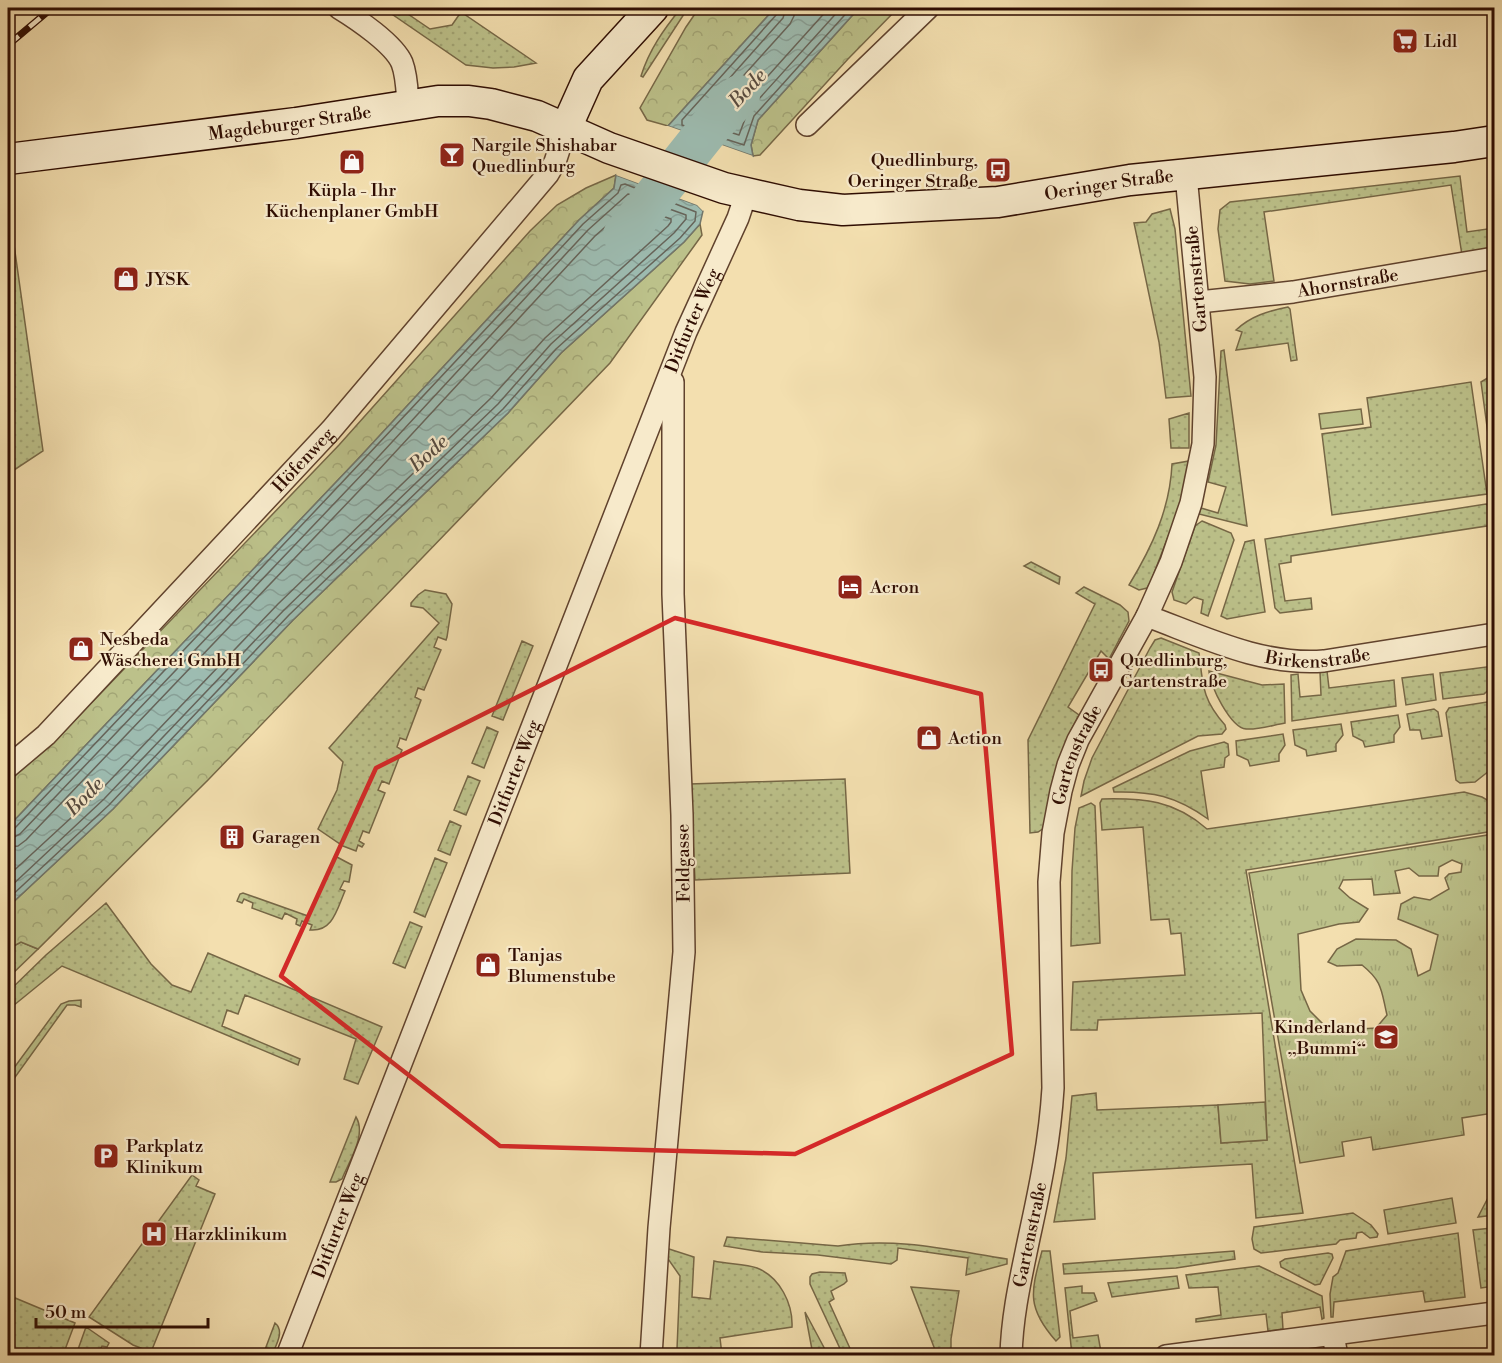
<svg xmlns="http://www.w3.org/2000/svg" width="1502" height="1363" viewBox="0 0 1502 1363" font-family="'Libre Bodoni',serif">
<defs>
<pattern id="grass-dots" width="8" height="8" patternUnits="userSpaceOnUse" patternTransform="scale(1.5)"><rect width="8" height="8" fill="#bcc18a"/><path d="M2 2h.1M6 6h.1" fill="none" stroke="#a2a575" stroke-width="1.8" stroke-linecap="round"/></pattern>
<pattern id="forest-crowns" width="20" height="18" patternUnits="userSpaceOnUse" patternTransform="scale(1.5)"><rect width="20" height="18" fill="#bcc18a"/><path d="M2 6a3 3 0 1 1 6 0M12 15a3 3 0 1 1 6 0" fill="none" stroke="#a2a575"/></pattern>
<pattern id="park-tufts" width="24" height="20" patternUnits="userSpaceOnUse" patternTransform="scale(1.5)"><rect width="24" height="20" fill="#bcc18a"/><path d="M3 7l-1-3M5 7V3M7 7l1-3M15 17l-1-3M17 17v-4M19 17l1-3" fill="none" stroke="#a2a575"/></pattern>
<pattern id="water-waves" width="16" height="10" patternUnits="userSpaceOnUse" patternTransform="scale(1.5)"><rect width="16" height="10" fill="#9dbcb1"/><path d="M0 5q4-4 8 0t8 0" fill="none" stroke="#88a097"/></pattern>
</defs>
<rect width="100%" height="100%" fill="#f3dfaf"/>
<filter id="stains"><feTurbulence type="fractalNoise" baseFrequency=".00333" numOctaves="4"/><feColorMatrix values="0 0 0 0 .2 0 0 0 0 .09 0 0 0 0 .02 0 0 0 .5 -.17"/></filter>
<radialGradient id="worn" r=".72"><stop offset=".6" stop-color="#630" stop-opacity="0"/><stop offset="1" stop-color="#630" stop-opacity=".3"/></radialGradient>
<path fill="url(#grass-dots)" stroke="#766746" stroke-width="1.5" d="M383,8H399L430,29L452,25L461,12L536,63L514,67L493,68L466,65Z
M681,8H688L643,77L641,76C649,50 664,29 681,8Z
M1460,176L1467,232L1494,228V250L1462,255L1451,185L1264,212L1274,281L1250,284L1225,281L1218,229L1220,210L1230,202Z
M8,202L43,451L8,474Z
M1170,209L1175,229L1191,396L1166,398L1159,342L1134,223L1146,222L1152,214Z
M1288,307L1290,309L1297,360L1291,361L1288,343L1236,350L1242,332L1236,330C1251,316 1268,311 1288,307Z
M1224,350L1247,526L1199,514L1201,508L1218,513L1226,487L1208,482L1216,445L1221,351Z
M1494,374V433L1488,434L1481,382Z
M1471,382L1487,494L1332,515L1322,434L1371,427L1367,398Z
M1189,413V448H1171L1169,419Z
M1189,461L1181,503L1151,581L1147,588L1139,590L1129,585C1152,547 1170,509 1172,464Z
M1486,504L1491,507L1493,525L1291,556V562L1279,564L1285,601L1311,598L1312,609L1280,613L1275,608L1265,539Z
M1202,521L1231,533L1234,540L1208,616L1201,613L1203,600L1194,597L1186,604L1174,600L1172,592L1195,526Z
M1254,540L1265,612L1227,619L1221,616L1245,542Z
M1031,562L1060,577L1059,584L1024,566Z
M1084,587L1120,605L1128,612L1129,621L1109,659L1101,651L1068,707L1079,715C1058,753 1050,785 1044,828L1038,832L1030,833L1028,740L1095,604L1076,593Z
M425,590L446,594L452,604L447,637L446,640L438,637L434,647L441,650L424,690L418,688L415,697L421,700L406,740L400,738L397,747L402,750L389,784L382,781L378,790L385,793L369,833L363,831L359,841L364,844L362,847L358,845L356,851L343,846L318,829L337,790L343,762L329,748L439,623L423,608L411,606V603L418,595Z
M1161,638L1199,653C1203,685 1202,699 1225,725L1226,729L1222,734L1198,736L1081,796L1084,781L1092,758L1150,648L1155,640Z
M522,641L533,646L503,720L492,716Z
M1494,666V685L1484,694L1443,699L1440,673Z
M1209,671L1262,685L1284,684L1285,723C1273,725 1258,730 1246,729C1231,728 1209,685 1209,671Z
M1327,671L1329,688L1394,680L1396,706L1292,721L1291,675L1298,674L1300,697L1321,695L1320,672Z
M1433,674L1436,700L1406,705L1402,678Z
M1487,702L1492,707L1494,767L1475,782L1460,783L1456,780L1446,713L1449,708Z
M1434,709L1438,712L1442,736L1422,739L1420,730H1410L1407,714Z
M1398,715L1400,727L1394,735V742L1365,747L1363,741L1353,736L1351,722Z
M1341,724L1343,735L1336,744V751L1307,756L1306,750L1295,745L1293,730Z
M487,727L498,732L484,768L472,763Z
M1283,734L1285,745L1279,754V761L1250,766L1248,760L1237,755L1236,741Z
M1224,742L1228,744L1229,755L1225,758L1224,767L1201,771L1208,819C1176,796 1152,791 1114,792L1113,788L1190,751Z
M468,776L480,781L466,815L454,810Z
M845,779L850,873L695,880L690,784Z
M1464,792L1482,797L1494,804V831L1246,870L1303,1213L1256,1218L1252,1164L1093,1173L1095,1219L1054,1222L1066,1158L1072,1096L1096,1093L1097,1110L1218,1105L1221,1143L1267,1140L1262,1013L1098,1020L1097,1030H1071L1073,982L1185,975L1181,933L1171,934L1169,919L1151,920L1143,827L1102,830L1100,803L1102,799C1144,798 1174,800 1207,829Z
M1091,803L1095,806L1100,943L1071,946L1072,871L1075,828L1079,808Z
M450,821L461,826L450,855L438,850Z
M335,856L352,865L349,882L344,881L340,889L345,891C337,909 333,932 310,930L312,925L302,921L300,926L296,924L297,919L285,913L282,919L252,908L253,903L244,899L242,903L237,901L240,894L243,893L308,916Z
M435,858L447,863L425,917L414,912Z
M106,903L151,964L172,985L191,992L208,953L382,1027L358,1084L344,1079L356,1039L245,995L238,1014L227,1010L222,1026L300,1059L298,1065L62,966L8,1010V992L46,955Z
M410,922L422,927L405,968L393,963Z
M21,942L38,949L8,978V949Z
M81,1000V1007L75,1005H67L8,1087V1076L61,1004L69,1001Z
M356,1117C367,1135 349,1161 342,1179L336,1182H330Z
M192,1175L199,1180L196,1186L215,1194L151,1352L133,1345L89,1317Z
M1494,1191V1215L1478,1217L1491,1192Z
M1452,1198L1456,1223L1388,1234L1384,1210Z
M1353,1213L1371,1225L1378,1234L1377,1237L1370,1238L1362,1232L1357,1233L1356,1238L1340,1240L1336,1244L1261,1253L1254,1249L1252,1239L1254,1227Z
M1492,1228L1494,1233V1286L1481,1288L1473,1230Z
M1458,1233L1465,1297L1425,1302L1423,1291L1334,1302L1333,1317H1331L1330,1294L1333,1277L1338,1273L1346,1251Z
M727,1237L838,1246C897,1237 949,1250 1007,1259V1264L966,1275L968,1258L898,1248L897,1260L891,1264L818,1255L762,1252L724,1246Z
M666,1248L694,1257L692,1297L710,1299L714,1261C727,1264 746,1264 757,1268C780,1277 793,1304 792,1327L720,1338L722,1355L658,1356L659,1349H677L680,1276L666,1256Z
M1042,1251H1050L1060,1337L1056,1341C1026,1307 1031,1292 1042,1251Z
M1234,1251L1235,1259L1176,1268L1064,1274L1063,1264Z
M1328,1253L1332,1254L1333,1258L1320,1284L1315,1285L1281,1267L1280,1262L1285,1259Z
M1259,1266L1322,1296L1324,1318L1322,1319L1320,1307L1282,1313L1283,1329L1268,1331L1266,1314L1196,1322V1319L1221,1315L1218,1287L1189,1288L1186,1275Z
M820,1272L845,1273L847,1281L844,1284L831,1291L834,1299L829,1302L853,1355H843L810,1284V1277L812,1274Z
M1177,1276L1179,1288L1112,1297L1108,1283Z
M1082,1286V1293H1094L1097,1301L1070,1311L1073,1338L1098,1335L1101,1352L1072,1355L1065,1288Z
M911,1287L959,1291L951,1339V1355H937Z
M8,1295L75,1323L63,1355H8Z
M805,1312L828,1355H813Z
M275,1323C285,1331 276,1345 272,1355H263Z
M86,1327L109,1343L107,1347L102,1346L97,1355H76Z"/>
<path fill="url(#forest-crowns)" stroke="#766746" stroke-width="1.5" d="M699,8H775L668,126L647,120L640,108L686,27Z
M859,8H898L848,59L760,155L753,156L751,145L758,120Z
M616,175L614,188L579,220L358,459L8,827V779L53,743L339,445L530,231L557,205L586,188Z
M700,224L702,235L610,363L208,780L38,949L21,942L8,949V907L113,809L293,620L508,413L561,353L684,242Z"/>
<path fill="url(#park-tufts)" stroke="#766746" stroke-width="1.5" fill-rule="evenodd" d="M1494,834V1121L1493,1113L1462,1118L1464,1135L1373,1150L1371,1137L1342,1142L1344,1156L1300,1163L1249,873ZM1452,860L1462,864L1461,872L1449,874L1445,878L1449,889L1430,900L1414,897L1401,904L1398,919L1438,935L1430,970L1418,976L1411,949L1396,940L1356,939L1337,949L1328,962L1337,966L1362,965C1383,982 1381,990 1387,1015L1376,1028L1344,1030L1327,1028L1310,1011L1301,990L1298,934L1339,924L1359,922L1368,909L1350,898L1339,888L1343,880L1372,879L1374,895L1400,893L1395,871L1409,868L1419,876H1438L1439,867Z
M1265,1102L1267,1140L1221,1143L1218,1105Z"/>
<path fill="#bcc18a" stroke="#766746" stroke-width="1.5" d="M1361,409L1363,424L1321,429L1319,414Z"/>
<path fill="url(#water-waves)" stroke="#71766b" stroke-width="1.5" d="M775,8H859L758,120L751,145L753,156L668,126Z
M616,175L697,205L703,211L700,224L684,242L561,353L508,413L293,620L113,809L8,907V827L358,459L579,220L614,188Z"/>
<path fill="#f3dfaf" d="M665,126H668L753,156L751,158L667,129Z
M618,172L698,202L705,209L703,211L697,205L616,175Z"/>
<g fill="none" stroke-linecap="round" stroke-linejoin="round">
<path stroke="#66645a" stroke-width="1.5" d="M779,8L777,14L682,120V125L744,145L754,116L851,8
M786,8L783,18L695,117V121L739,135L748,111L841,8
M795,8L794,16L790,24L710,113L711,117L733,124L741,106L829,8
M8,831L14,829C205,628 395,428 583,224L618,193L621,185L625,184L696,212L695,221L680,238L556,349L503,409L289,615L109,805L8,899
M8,838L14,837L20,834L368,468L588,230L628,194L686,215V219L674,233L551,344L498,404L284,610L104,799L8,889
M8,847L18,846L26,840L375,474L595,236L630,205L671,219V222L668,226L545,338L491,398L278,604L98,793L8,876"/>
<path stroke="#9dbcb1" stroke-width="42" d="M624,235L710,127L739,96"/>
<g stroke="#60422d" stroke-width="24">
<g id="street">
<path d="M339,8C357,19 394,44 402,63C407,76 407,91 408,105"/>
<path d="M807,125L928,8"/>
<path id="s1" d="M1199,302L1293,292L1494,258"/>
<path id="s2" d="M1147,616C1204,637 1262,666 1324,661L1494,634"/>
<path id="s3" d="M8,767L46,735L331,430L548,174L555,162L566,128"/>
<path d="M1333,1335L1337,1356"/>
<path id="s4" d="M287,1356L686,332L738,218L746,194"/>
<path d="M651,1356L659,1228L684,952L682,815L673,594V382"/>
<path id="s5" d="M1011,1356C1012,1315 1021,1277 1029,1238C1040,1188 1050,1139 1053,1088L1049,882L1053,833L1061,791L1068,765L1078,740L1147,616L1171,562L1191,503L1203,444L1205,377L1186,175"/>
<path d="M1166,1356L1494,1313"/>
</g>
</g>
<g stroke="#2f0d02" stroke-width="33">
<g id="secondary">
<path d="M566,128L588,79L653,8"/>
<path id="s6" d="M8,159L296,123L438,101H469L491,104L537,116L609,148L724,188L799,205L843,210L998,202L1130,180L1454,147L1494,141"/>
</g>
</g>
<use href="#street" stroke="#f7eacb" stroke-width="21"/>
<use href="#secondary" stroke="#f7eacb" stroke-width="30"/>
<g stroke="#2f0d02" stroke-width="7">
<path id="rail" d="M8,45L52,8"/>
</g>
<use href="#rail" stroke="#f7eacb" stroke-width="4.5" stroke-dasharray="14" stroke-linecap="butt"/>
</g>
<path fill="none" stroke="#d62828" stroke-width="4.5" stroke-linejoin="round" d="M675,618L981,694L1012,1054L795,1154L500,1146L281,976L376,768Z"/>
<defs>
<g id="supermarket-square" transform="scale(1.35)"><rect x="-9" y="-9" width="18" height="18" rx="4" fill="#8f2418" stroke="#f7eacb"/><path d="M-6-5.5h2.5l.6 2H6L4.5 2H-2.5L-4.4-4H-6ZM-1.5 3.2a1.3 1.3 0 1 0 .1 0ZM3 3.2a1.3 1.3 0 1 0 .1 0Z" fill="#fff"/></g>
<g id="bar-square" transform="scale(1.35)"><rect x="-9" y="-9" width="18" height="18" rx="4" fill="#8f2418" stroke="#f7eacb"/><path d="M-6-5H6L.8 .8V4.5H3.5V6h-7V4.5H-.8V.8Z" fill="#fff"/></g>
<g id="shop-square" transform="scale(1.35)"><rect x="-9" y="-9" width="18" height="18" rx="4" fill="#8f2418" stroke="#f7eacb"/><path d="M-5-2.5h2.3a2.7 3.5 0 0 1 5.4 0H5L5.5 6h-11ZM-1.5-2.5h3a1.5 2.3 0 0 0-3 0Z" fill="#fff"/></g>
<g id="bus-square" transform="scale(1.35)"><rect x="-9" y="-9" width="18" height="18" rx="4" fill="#8f2418" stroke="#f7eacb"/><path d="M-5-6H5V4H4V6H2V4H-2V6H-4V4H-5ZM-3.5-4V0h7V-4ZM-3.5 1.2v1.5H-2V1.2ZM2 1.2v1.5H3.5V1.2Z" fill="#fff"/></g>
<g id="hotel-square" transform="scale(1.35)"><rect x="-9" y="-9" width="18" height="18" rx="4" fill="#8f2418" stroke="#f7eacb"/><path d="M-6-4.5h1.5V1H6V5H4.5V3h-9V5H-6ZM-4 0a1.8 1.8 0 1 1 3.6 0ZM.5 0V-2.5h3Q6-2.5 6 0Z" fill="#fff"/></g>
<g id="building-square" transform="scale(1.35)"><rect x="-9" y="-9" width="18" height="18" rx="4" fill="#8f2418" stroke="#f7eacb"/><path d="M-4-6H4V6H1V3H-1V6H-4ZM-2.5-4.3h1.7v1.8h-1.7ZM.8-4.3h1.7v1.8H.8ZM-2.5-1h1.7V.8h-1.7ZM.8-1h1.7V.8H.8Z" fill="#fff"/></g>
<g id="school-square" transform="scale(1.35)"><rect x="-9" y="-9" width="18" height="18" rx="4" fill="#8f2418" stroke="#f7eacb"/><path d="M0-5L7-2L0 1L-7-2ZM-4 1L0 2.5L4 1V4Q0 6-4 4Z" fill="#fff"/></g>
<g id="parking-square" transform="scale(1.35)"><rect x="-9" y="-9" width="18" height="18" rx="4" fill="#8f2418" stroke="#f7eacb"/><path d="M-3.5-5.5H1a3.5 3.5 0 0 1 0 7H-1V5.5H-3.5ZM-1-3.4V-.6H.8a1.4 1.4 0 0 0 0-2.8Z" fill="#fff"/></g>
<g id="hospital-square" transform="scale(1.35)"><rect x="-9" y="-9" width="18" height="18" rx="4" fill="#8f2418" stroke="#f7eacb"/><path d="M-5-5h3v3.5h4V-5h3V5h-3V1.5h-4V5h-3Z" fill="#fff"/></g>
</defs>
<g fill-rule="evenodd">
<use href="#supermarket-square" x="1405" y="41"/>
<use href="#bar-square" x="452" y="155"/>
<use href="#shop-square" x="352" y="162"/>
<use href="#bus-square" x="998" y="170"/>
<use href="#shop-square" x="126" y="279"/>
<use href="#hotel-square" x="850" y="587"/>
<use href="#shop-square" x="81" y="649"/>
<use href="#bus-square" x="1101" y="670"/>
<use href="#shop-square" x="929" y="738"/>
<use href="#building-square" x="232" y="837"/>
<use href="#shop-square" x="488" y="965"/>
<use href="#school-square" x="1386" y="1037"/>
<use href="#parking-square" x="106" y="1156"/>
<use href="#hospital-square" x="154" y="1234"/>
</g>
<g text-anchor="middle" stroke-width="4.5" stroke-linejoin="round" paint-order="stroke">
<g font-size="18" fill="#2f0d02" stroke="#f7eacb" text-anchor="start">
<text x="1424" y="47">Lidl</text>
<text x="472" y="151">Nargile Shishabar<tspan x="472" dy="21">Quedlinburg</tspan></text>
<text x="978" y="166" text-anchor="end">Quedlinburg,<tspan x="978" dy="21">Oeringer Straße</tspan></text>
<text x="352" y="196" text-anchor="middle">Küpla - Ihr<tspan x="352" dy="21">Küchenplaner GmbH</tspan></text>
<text x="146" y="285">JYSK</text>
<text x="870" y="593">Acron</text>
<text x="100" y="645">Nesbeda<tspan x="100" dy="21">Wäscherei GmbH</tspan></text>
<text x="1120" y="666">Quedlinburg,<tspan x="1120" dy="21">Gartenstraße</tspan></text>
<text x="948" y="744">Action</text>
<text x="252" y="843">Garagen</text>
<text x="508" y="961">Tanjas<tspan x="508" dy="21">Blumenstube</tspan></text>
<text x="1366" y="1033" text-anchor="end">Kinderland<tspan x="1366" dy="21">„Bummi“</tspan></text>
<text x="126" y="1152">Parkplatz<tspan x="126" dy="21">Klinikum</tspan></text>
<text x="174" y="1240">Harzklinikum</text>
</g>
<g font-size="18" fill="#2f0d02" stroke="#f7eacb">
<text dy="6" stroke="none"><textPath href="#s6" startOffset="284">Magdeburger Straße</textPath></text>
<text dy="6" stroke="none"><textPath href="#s6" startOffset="1124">Oeringer Straße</textPath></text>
<text transform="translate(1196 279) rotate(-95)" y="6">Gartenstraße</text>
<text dy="6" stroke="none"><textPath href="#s1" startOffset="150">Ahornstraße</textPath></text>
<text dy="6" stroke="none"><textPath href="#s4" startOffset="1112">Ditfurter Weg</textPath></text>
<text dy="6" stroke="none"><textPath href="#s3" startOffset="426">Höfenweg</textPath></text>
<text dy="6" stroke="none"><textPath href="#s2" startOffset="178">Birkenstraße</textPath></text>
<text dy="6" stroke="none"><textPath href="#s5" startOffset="609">Gartenstraße</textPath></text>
<text dy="6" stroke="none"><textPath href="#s4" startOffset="626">Ditfurter Weg</textPath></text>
<text transform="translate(683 863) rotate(-91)" y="6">Feldgasse</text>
<text dy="6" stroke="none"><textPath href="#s4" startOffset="140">Ditfurter Weg</textPath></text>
<text dy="6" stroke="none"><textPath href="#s5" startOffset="123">Gartenstraße</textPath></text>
</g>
<g font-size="20" font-style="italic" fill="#564a3f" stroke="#f7eacb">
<text transform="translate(747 88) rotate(-47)" y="7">Bode</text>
<text transform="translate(428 453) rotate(-42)" y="7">Bode</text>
<text transform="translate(84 796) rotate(-45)" y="7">Bode</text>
</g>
</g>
<rect width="1502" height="1363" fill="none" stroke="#f3dfaf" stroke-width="30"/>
<rect x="9" y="9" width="1484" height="1345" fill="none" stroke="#2f0d02" stroke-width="3"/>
<rect x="15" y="15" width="1472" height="1333" fill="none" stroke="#2f0d02" stroke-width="1.5"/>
<path d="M36 1318v9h172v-9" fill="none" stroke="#2f0d02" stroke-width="3"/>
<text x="45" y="1318" font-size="18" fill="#2f0d02" stroke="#f7eacb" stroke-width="4.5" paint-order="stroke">50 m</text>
<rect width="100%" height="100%" filter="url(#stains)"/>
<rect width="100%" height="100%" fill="url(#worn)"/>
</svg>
